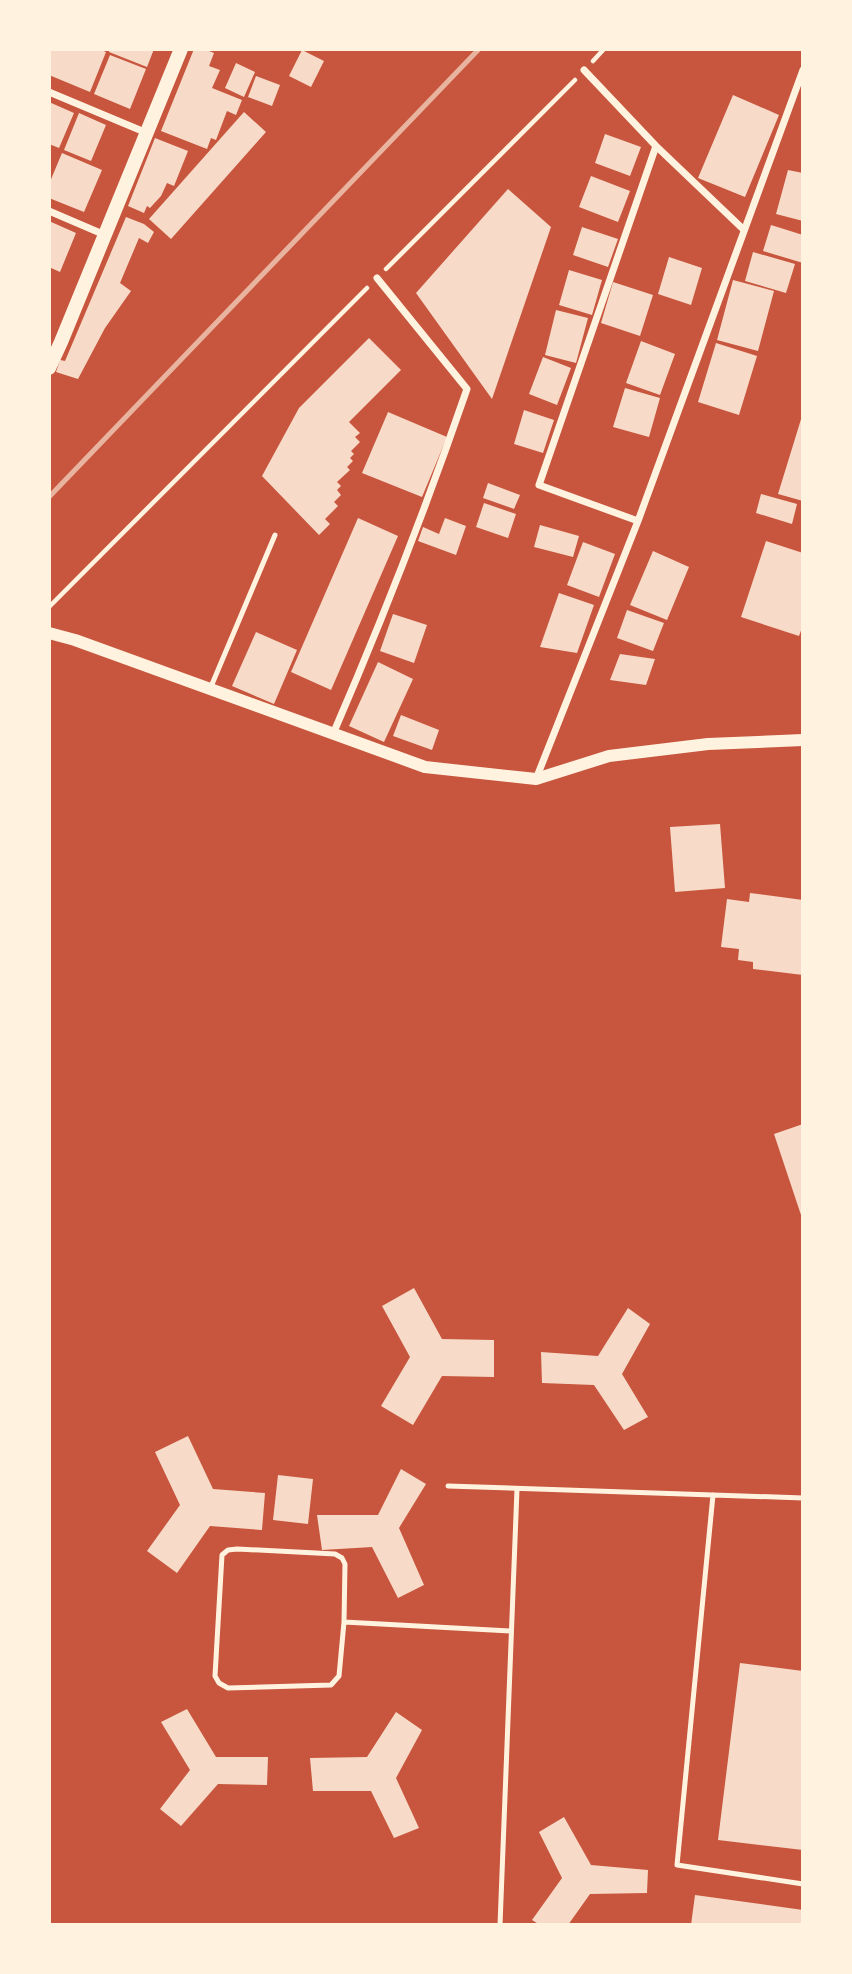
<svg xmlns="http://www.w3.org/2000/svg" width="852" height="1974" viewBox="0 0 852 1974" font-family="'DejaVu Sans',sans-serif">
<rect width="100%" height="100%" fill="#c8553d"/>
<path fill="#f7dbc8" d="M49,49H98L106,52L90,92L49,75Z
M110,49H154L147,67L109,52Z
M194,49H204L214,53L209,66L220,70L212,88L242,100L236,115L227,111L216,140L211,138L207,149L161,131Z
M302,50L324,61L311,87L289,76Z
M110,55L146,69L130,109L94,94Z
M236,63L255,72L244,97L225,88Z
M256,76L280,85L272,106L248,97Z
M733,95L779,115L745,197L698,178Z
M49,102L74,113L59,148L49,144Z
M244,112L266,132L171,239L149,219Z
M79,113L106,125L91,161L64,150Z
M605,134L641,147L630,176L595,163Z
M155,138L188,151L174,186L167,183L161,196L150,208L147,206L144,213L128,206Z
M62,153L102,170L84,212L49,198V184Z
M788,170L803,173V221L776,214Z
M591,176L630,191L618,222L579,207Z
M508,189L551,227L492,399L416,293Z
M126,217L144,224L154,232L148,243L139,238L120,283L131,291L105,328L78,379L56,372L60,360L65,361Z
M49,221L76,233L60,272L49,267Z
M771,225L803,235V263L763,251Z
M582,227L618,239L608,267L573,255Z
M753,252L795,264L786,293L745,281Z
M669,257L702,268L691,305L658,294Z
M569,270L602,280L592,315L559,305Z
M733,280L774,291L758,351L717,340Z
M613,282L653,295L640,336L601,323Z
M556,310L588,318L576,363L545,355Z
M369,338L401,370L349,422L360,433L355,437L360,442L351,451L354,454L350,458L353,461L347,467L350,470L337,482L341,486L337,490L341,495L334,502L338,506L325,519L330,524L319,535L262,476L299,408Z
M641,341L675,354L660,395L626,383Z
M716,343L757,356L739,415L698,402Z
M543,357L571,368L557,405L529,394Z
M625,388L660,398L649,437L613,427Z
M524,410L554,420L543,453L514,444Z
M388,412L447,437L422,497L362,473Z
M802,416H803V501L778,494Z
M488,483L520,495L514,509L483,498Z
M761,494L797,504L792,524L756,513Z
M484,503L516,514L508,538L476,527Z
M358,518L398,536L331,690L291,672Z
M445,518L466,526L456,555L418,541L423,527L439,534Z
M540,525L579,536L573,557L534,547Z
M766,541L803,553V625L799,636L741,617Z
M583,542L615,554L599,597L567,585Z
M653,551L689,567L667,620L630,605Z
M559,593L594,605L577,653L540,647Z
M627,610L664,623L653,651L617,638Z
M393,614L427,625L414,663L380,651Z
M256,632L297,650L274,704L232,686Z
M620,654L655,659L646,685L610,680Z
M378,662L413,679L384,742L349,726Z
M401,715L439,730L432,750L393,736Z
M720,824L725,888L675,892L670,827Z
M750,893L803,900V975L753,969V962L738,960L739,949L721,947L727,899L749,902Z
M803,1124V1221L774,1134Z
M414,1288L442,1339L494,1340V1377L442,1376L413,1425L381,1406L410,1357L382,1306Z
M628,1308L650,1324L622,1374L648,1417L624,1430L594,1385L542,1383L541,1352L598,1356Z
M188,1436L213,1489L265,1493L262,1530L210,1526L177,1573L147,1551L180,1505L155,1452Z
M401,1469L426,1484L399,1528L424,1585L398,1598L372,1547L322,1550L317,1515H378Z
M278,1475L313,1479L308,1524L273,1520Z
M740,1663L803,1671V1850L718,1840Z
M187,1709L216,1757H268L267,1785L218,1784L181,1826L160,1809L190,1770L161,1722Z
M396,1712L422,1730L396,1778L419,1828L394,1838L371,1791H313L310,1758L367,1757Z
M564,1817L591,1865L648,1870L647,1893L590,1894L568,1925H540L532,1920L562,1878L539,1832Z
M695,1895L803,1910L802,1925H691Z"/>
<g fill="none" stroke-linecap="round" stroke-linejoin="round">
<path stroke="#fff3e0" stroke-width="4.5" d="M593,61L604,49
M386,269L575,80
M49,607L367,288"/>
<path stroke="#fff3e0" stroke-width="5" d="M210,689L275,535
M448,1486L803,1498
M713,1495L677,1865L803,1884
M344,1622L345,1564L342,1558L335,1554L237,1549L228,1550L222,1555L215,1676L219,1683L228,1688L331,1685L339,1676L344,1622L511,1631
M500,1925L517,1489"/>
<path stroke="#fff3e0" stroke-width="7" d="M584,70L656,146L743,229
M49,92L147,133
M49,211L105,235
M638,521L539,485L656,146
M333,734C382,621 427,505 467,389L377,278
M536,779L638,521L803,70"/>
<path stroke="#fff3e0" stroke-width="12" d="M49,633L75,640L425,767L536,779L609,756L708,744L803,740"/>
<path stroke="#fff3e0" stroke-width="14" d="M49,368L61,342L181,49"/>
<path stroke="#e9b49f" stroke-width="5" d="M49,497L479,49"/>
</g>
<rect width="852" height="1974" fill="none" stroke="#fff3e0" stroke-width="102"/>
</svg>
